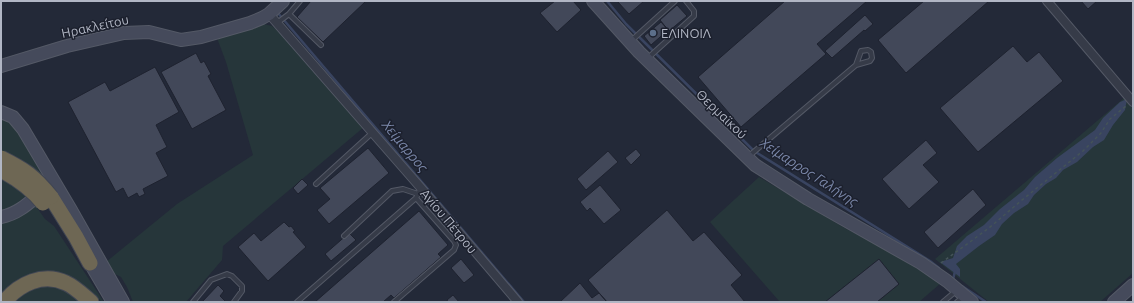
<svg xmlns="http://www.w3.org/2000/svg" width="1134" height="303" viewBox="0 0 1134 303" font-family="Ubuntu,sans-serif">
<rect width="100%" height="100%" fill="#232938"/>
<path fill="#26363a" d="M263,24L272,26L278,31L364,127L223,246L222,260L186,302H133L127,287L121,277L111,272L106,262L177,204L253,155L226,62L217,38Z
M1124,98L1133,109V273L1100,302H989L935,259Z
M1,119L8,120L15,126L46,177L45,179C31,192 20,206 1,211Z
M759,177L843,227L885,249L941,283L919,302H877L899,284L879,259L825,302H780L710,222Z
M35,205L45,219L54,226L104,302H102L89,290L29,275L18,280L5,289L1,294V224L16,219Z
M35,285L57,286L83,302H10Z"/>
<path fill="#394460" d="M1127,99L1125,110L1113,125L1104,140L1093,147L1077,162L1063,170L1056,178L1046,184L1034,195L1028,204L1014,213L1002,224L995,235L979,246L956,264L960,269V277L940,262L953,258L957,246L967,236L984,225L1000,209L1024,190L1035,177L1057,158L1095,130L1103,118L1120,102Z"/>
<g fill="none" stroke-linecap="round" stroke-linejoin="round">
<path stroke="#394460" stroke-width="2.5" d="M607,1L626,24L754,151L930,261L939,268
M277,12L524,302
M953,280L955,271
M962,286L986,302"/>
</g>
<path fill="#424859" stroke="#1e222f" d="M311,1H366L323,42L297,17Z
M555,1H573L581,10L557,32L540,13Z
M617,1H644L629,14Z
M785,1H867L817,44L826,54L741,127L698,77Z
M924,1H989L906,73L878,40Z
M1081,1H1097L1088,9Z
M677,5L687,16L669,31L660,20Z
M865,15L873,24L865,31L864,30L832,58L825,51Z
M661,22L668,30L651,45L644,36Z
M1013,46L1027,62L1039,52L1063,81L978,152L940,108Z
M196,53L201,63L204,61L211,74L208,76L226,110L192,129L161,72Z
M155,67L179,112L156,125L167,147L156,153L168,176L143,189L145,194L139,197L137,193L128,198L123,188L116,192L68,102L105,82L110,91Z
M926,140L937,153L923,165L939,182L909,209L882,179Z
M368,148L389,173L329,224L317,210L330,199L320,188Z
M636,149L641,155L631,165L625,158Z
M608,151L618,162L586,190L577,179Z
M302,179L308,185L298,194L293,188Z
M600,185L621,210L604,224L590,208L587,211L580,202Z
M973,189L986,205L938,248L924,232Z
M667,210L693,241L704,232L742,275L731,285L745,302H607L588,280Z
M419,211L448,245L438,254L441,257L394,298L391,295L383,302H315Z
M284,222L289,227L291,226L295,231L293,232L306,247L268,281L238,247L254,233L261,241Z
M349,233L356,240L331,261L325,254Z
M461,259L474,275L464,283L451,268Z
M879,259L899,284L877,302H825Z
M580,283L592,298L599,293L607,302H560Z
M218,285L224,291L220,296L226,302H202Z
M453,295L459,302H448L447,300Z"/>
<g fill="none" stroke-linecap="round" stroke-linejoin="round">
<g stroke="#545966" stroke-width="6">
<path id="lane" d="M289,14L300,1
M277,23L289,14L321,45
M631,41L675,1
M648,58L694,16V11L686,1
M749,156L856,65L870,61L872,58L871,52L868,50L861,51L856,65
M316,184L372,133
M344,236L392,191L403,189L418,194
M193,302L211,280L227,274L232,276L242,286V291L234,302
M297,302L416,198L421,188
M394,302L454,250L456,245L454,241L416,198
M943,302L956,291
M957,302L963,297"/>
</g>
<g stroke="#545966" stroke-width="10">
<path id="street" d="M1047,1L1133,102
M269,14L421,188L518,302"/>
</g>
<g stroke="#545966" stroke-width="14">
<path id="secondary" d="M593,1L639,52L755,165L808,199L921,263L947,281L972,302
M1,66L67,46L124,33L149,32L181,40L201,37L250,23L262,18L269,14L283,1
M1,112L13,117L23,129L71,210L123,302
M1,217C18,214 30,202 43,191
M90,263L113,302
M1114,302L1133,285"/>
</g>
<g stroke="#414653" stroke-width="17">
<path id="highway" d="M51,197L76,237L90,263
M4,302C19,284 43,272 66,283C75,287 83,295 91,302"/>
</g>
<path stroke="#445358" stroke-width="1.5" stroke-dasharray="3 3" stroke-linecap="butt" d="M941,263L989,228L1022,200L1083,151L1101,133L1110,119L1126,106"/>
<use href="#lane" stroke="#363b48" stroke-width="4"/>
<use href="#street" stroke="#363b48" stroke-width="8"/>
<use href="#secondary" stroke="#454a5b" stroke-width="12"/>
<use href="#highway" stroke="#6e6754" stroke-width="15"/>
<g stroke="#414653" stroke-width="17" stroke-linecap="butt">
<path id="highway-bridge" d="M1,158C25,170 34,176 51,197
M1,170C18,179 31,188 43,203"/>
</g>
<use href="#highway-bridge" stroke="#6e6754" stroke-width="15"/>
</g>
<circle fill="#5c6f8a" stroke="#1c202d" stroke-width="1.5" cx="653" cy="33" r="4"/>
<g text-anchor="middle" stroke-width="3" stroke-linejoin="round" paint-order="stroke">
<g font-size="13" fill="#b1b6c4" stroke="#1c202d">
<text transform="translate(95 26) rotate(-12)" y="5">Ηρακλείτου</text>
<text transform="translate(722 114) rotate(44)" y="5">Θερμαϊκού</text>
<text transform="translate(449 221) rotate(50)" y="5">Αγίου Πέτρου</text>
</g>
<g font-size="13" fill="#b1b6c4" stroke="#1c202d" text-anchor="start">
<text x="661" y="38">ΕΛΙΝΟΙΛ</text>
</g>
<g font-size="14" font-style="italic" fill="#7b88aa" stroke="#1c202d">
<text transform="translate(405 146) rotate(50)" y="5">Χείμαρρος</text>
<text transform="translate(809 172) rotate(33)" y="5">Χείμαρρος Γαλήνης</text>
</g>
</g>
<rect width="1134" height="303" fill="none" stroke="#b1b6c4" stroke-width="4"/>
</svg>
